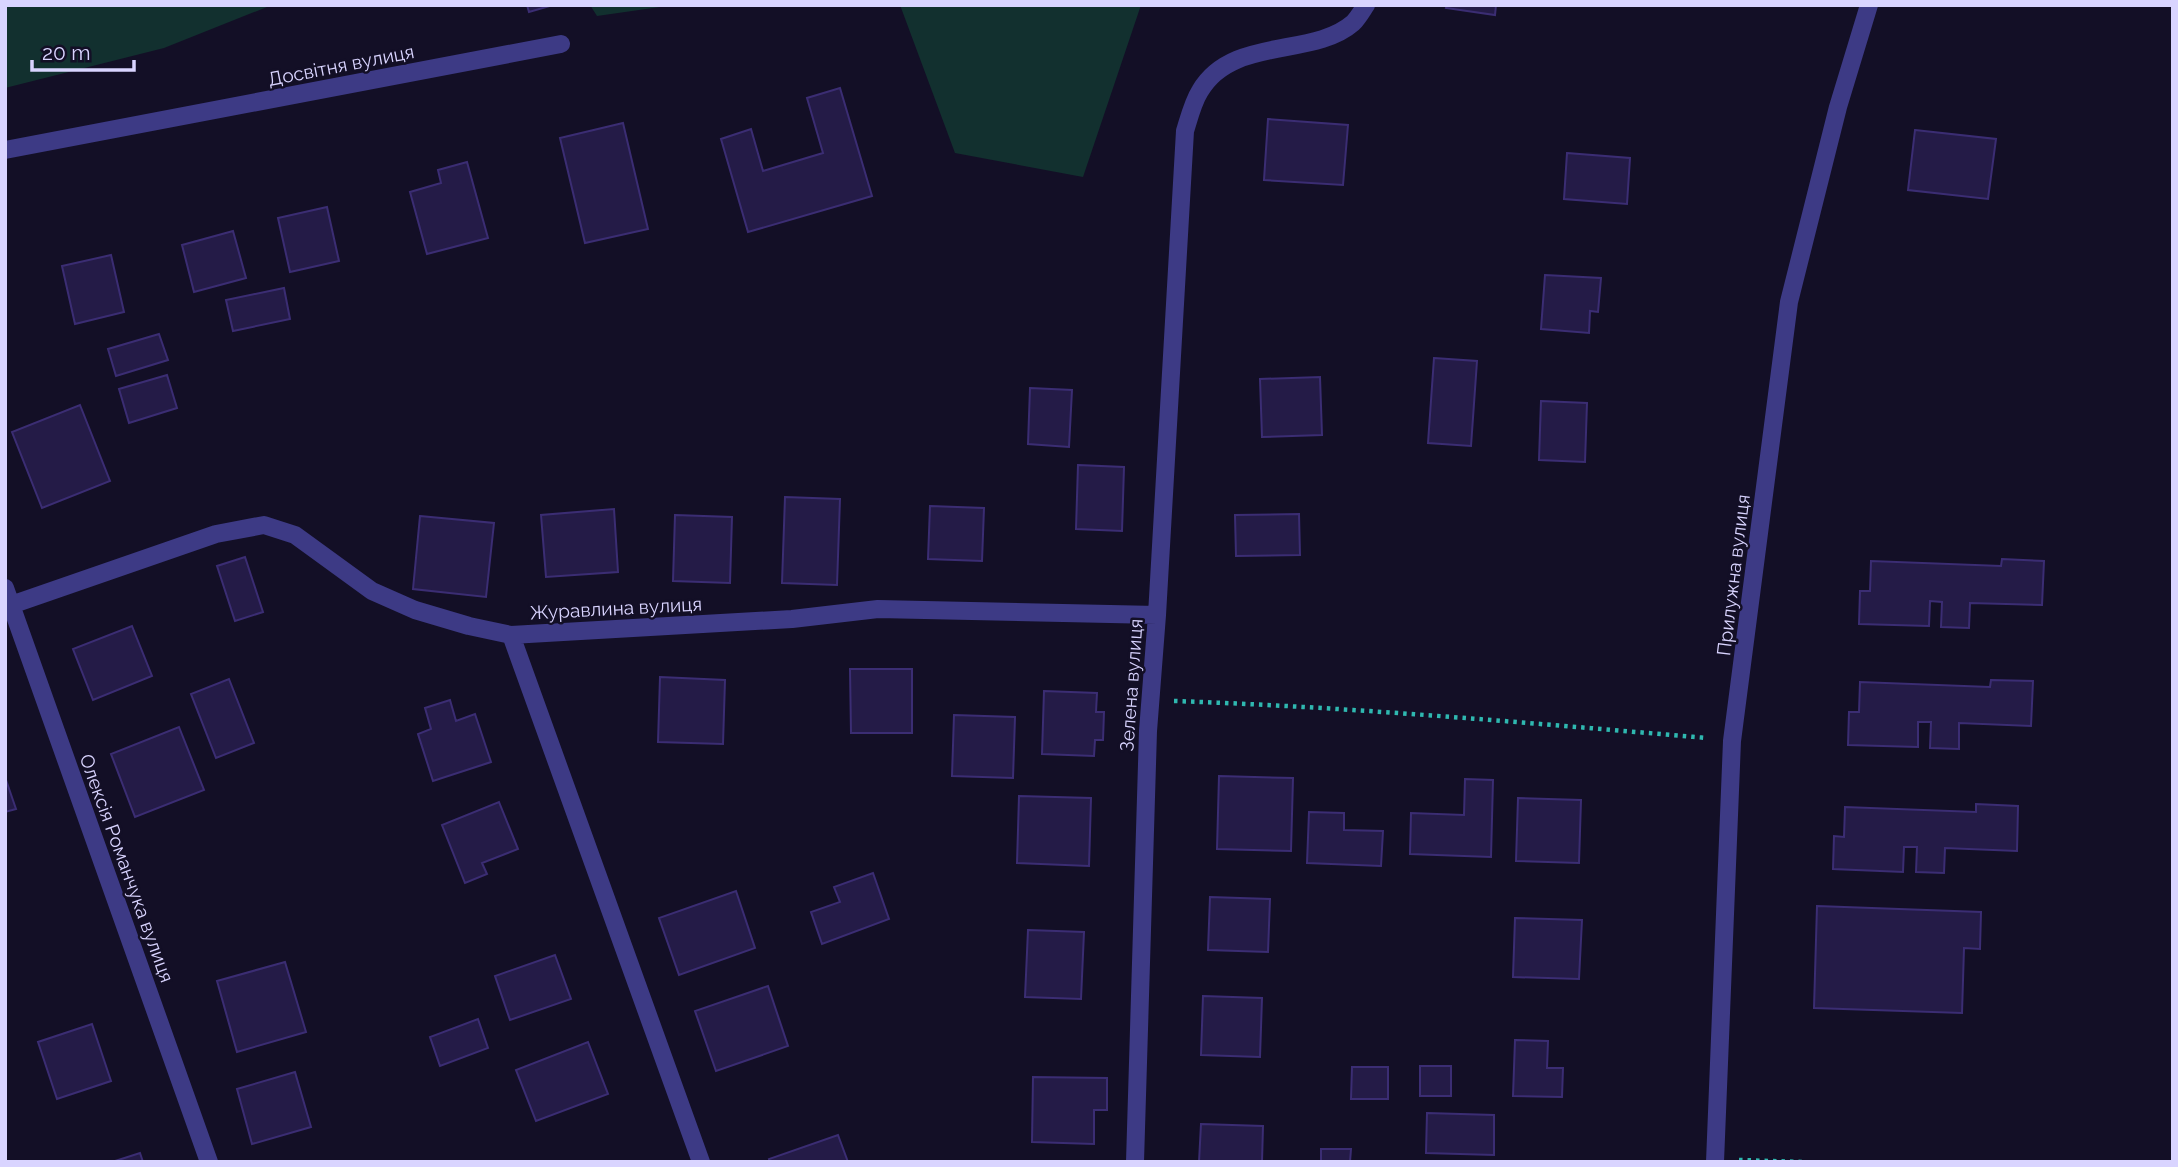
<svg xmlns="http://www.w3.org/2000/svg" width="2178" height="1167" viewBox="0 0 2178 1167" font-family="Raleway,sans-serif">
<rect width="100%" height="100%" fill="#130f26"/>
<path fill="#12302f" d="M5,5H272L164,48L5,88Z
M590,5H674L597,16Z
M900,5H1141L1083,177L955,153Z"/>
<path fill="#241b47" stroke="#3b2d73" stroke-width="2" d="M527,5H553L529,12Z
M1447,5H1496L1495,15L1446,8Z
M840,88L872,196L748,232L721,139L751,129L763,171L823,153L807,98Z
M1268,119L1348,125L1343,185L1264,180Z
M623,123L648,229L585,243L560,138Z
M1915,130L1996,139L1988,199L1908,190Z
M1567,153L1630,158L1627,204L1564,199Z
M467,162L488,238L427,254L410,192L441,183L438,170Z
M327,207L339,261L290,272L278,218Z
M233,231L246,278L194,292L182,245Z
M111,255L124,312L75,324L62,266Z
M1545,275L1601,278L1598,312L1590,311L1589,333L1541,329Z
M284,288L290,319L233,331L226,300Z
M159,334L168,360L116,376L108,349Z
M1434,358L1477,361L1471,446L1428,443Z
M167,375L177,408L129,423L119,389Z
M1320,377L1322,435L1262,437L1260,379Z
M1030,388L1072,390L1069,447L1028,444Z
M1541,401L1587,403L1585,462L1539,460Z
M80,405L110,481L42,508L12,432Z
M1078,465L1124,467L1122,531L1076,529Z
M785,497L840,499L837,585L782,583Z
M930,506L984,508L982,561L928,559Z
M614,509L618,572L546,577L541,515Z
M1299,514L1300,555L1236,556L1235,515Z
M675,515L732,517L730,583L673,581Z
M420,516L494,523L486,597L413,589Z
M245,557L263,612L235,621L217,566Z
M2002,559L2044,561L2042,605L1970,603L1969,628L1941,627L1942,602L1930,601L1929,626L1859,624L1860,591H1870L1871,561L2001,566Z
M132,626L152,676L93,700L73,649Z
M850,669H912V733H851Z
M660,677L725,680L723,744L658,742Z
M229,679L254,743L216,758L191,694Z
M1991,680L2033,681L2031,726L1959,723V749L1930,748L1931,722H1918V747L1848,745L1849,712H1859L1860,682L1990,687Z
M1044,691L1097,693L1096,712H1104L1103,740H1095L1094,756L1042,754Z
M450,700L456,721L475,714L491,762L433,781L418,734L431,729L425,708Z
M954,715L1015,717L1013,778L952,776Z
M179,727L204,790L135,817L111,754Z
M1219,776L1293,778L1291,851L1217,849Z
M5,777L16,809L5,812Z
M1465,779L1493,780L1491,857L1410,854L1411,813L1464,815Z
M1019,796L1091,798L1089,866L1017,863Z
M1518,798L1581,800L1579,863L1516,861Z
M499,802L518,849L482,863L487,874L465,883L442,825Z
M1976,804L2018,806L2017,851L1945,848L1944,873L1916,872L1917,847H1904L1903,872L1833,869L1834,836L1844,837L1845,807L1976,812Z
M1309,812L1344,813V830L1383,831L1381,866L1307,863Z
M873,873L889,919L822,944L811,912L840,902L834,887Z
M736,891L755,948L679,975L659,918Z
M1210,897L1270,899L1268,952L1208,950Z
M1817,906L1981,912L1980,949L1964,948L1962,1013L1814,1008Z
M1515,918L1582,920L1579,979L1513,977Z
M1028,930L1084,932L1081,999L1025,997Z
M555,955L571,999L510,1020L495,976Z
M285,962L306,1032L237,1052L217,981Z
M768,986L788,1046L716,1071L695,1011Z
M1203,996L1262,998L1260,1057L1201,1055Z
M478,1019L488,1048L440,1066L430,1037Z
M92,1024L111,1081L57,1099L38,1042Z
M1515,1040L1548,1041L1547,1068H1563L1562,1097L1513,1096Z
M588,1042L608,1094L536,1121L516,1070Z
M1420,1066H1451V1096H1420Z
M1352,1067H1388V1099H1351Z
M295,1072L311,1127L252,1144L237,1089Z
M1033,1077L1107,1078V1110H1094V1144L1032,1142Z
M1427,1113L1494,1115V1155L1426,1153Z
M1201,1124L1263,1126L1262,1162H1199Z
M838,1135L848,1162H770L769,1159Z
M1321,1149H1351L1350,1162H1321Z
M140,1153L143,1162H112Z"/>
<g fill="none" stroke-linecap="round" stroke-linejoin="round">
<path stroke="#2fb8b0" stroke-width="4.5" stroke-dasharray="3.5 5" stroke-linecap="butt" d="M1174,701C1352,707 1529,723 1707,738
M1739,1160L1804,1162"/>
<path stroke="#3d3a85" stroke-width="18" d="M5,150L561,44
M5,588L209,1162
M11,605L216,534L264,525L295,535L372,591L415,610L469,626L511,635
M701,1162L511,635L792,619L878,609L1157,615
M1135,1162L1148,731L1157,615L1185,131C1189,118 1193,102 1200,91C1232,36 1313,58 1353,23C1358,18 1362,11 1366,5
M1715,1162L1732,741L1789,302L1838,107L1869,5"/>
</g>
<g text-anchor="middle" stroke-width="5" stroke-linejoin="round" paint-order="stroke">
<g font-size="19" fill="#d9d4ff" stroke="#130f26">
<text transform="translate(341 65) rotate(-11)" y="7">Досвітня вулиця</text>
<text transform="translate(1733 575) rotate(-83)" y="7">Прилужна вулиця</text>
<text transform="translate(616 608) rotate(-3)" y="7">Журавлина вулиця</text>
<text transform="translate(1131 685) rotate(-86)" y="7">Зелена вулиця</text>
<text transform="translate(127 868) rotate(70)" y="7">Олексія Романчука вулиця</text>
</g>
</g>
<rect width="2178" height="1167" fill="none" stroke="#d9d4ff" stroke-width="14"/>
<path d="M32 60v10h102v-10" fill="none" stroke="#d9d4ff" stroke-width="3.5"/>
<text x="42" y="60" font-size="21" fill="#d9d4ff" stroke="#130f26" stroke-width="5" paint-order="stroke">20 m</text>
</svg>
